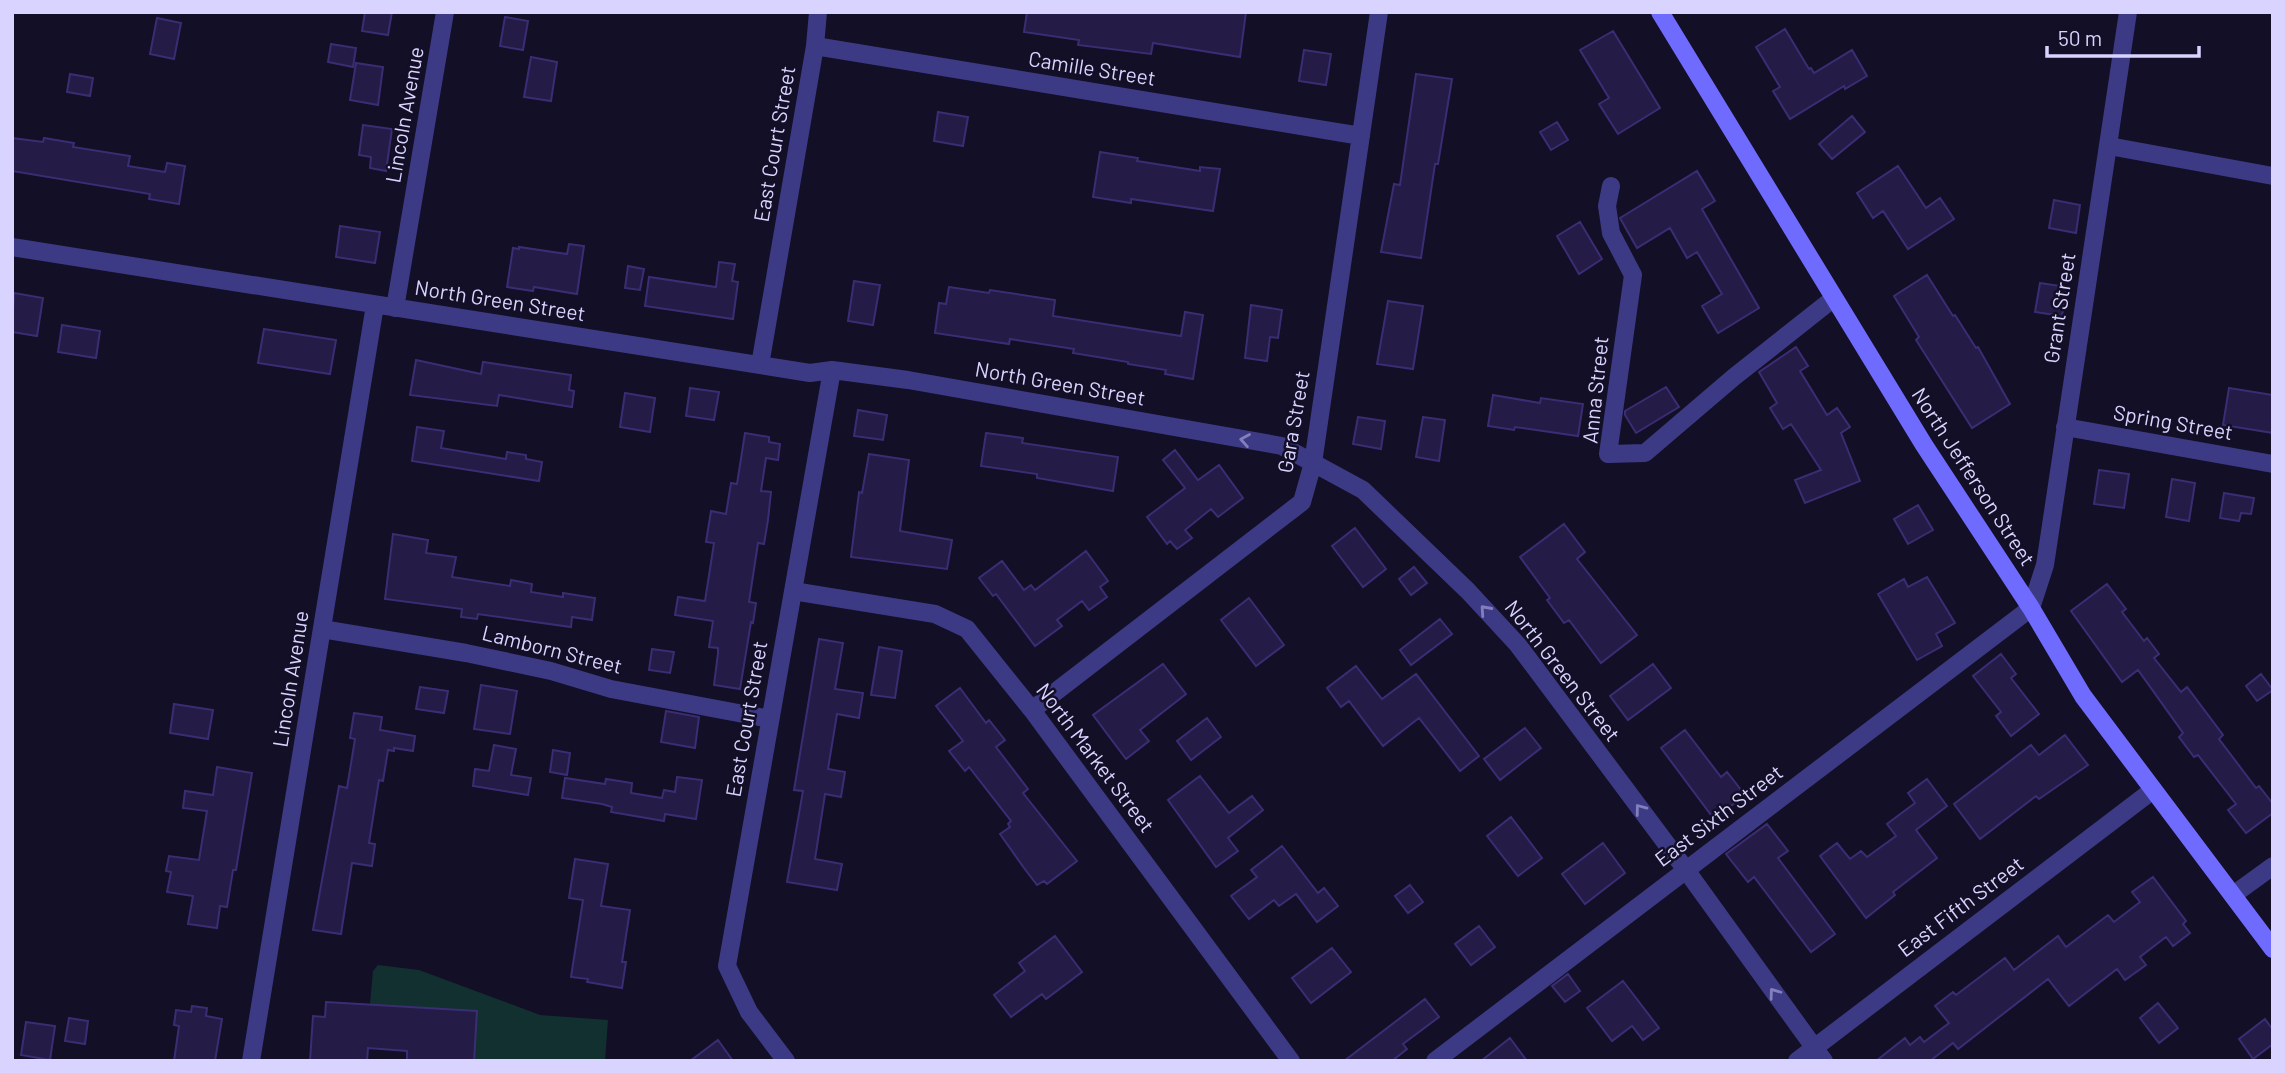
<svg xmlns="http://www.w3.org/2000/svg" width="2285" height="1073" viewBox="0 0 2285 1073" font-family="Barlow,sans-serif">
<rect width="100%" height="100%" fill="#130f26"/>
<path fill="#12302f" d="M378,965L419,970L540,1015L608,1020L605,1061H474L477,1011L370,1004L373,971Z"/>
<path fill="#241b47" stroke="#3b2d73" stroke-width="2" d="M365,12H392L388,35L362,31Z
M1027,12H1246L1240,57L1153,43L1151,54L1078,45L1079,40L1024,32Z
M505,17L528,21L523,50L500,46Z
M157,18L181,23L174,59L150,54Z
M1785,29L1809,69L1811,68L1814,73L1852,50L1867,76L1845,89L1844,86L1790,119L1773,91L1780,87L1756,47Z
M1613,31L1660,108L1618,134L1599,104L1609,98L1580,50Z
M331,44L356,48L353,67L328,62Z
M1304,50L1331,54L1326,85L1299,81Z
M531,57L557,62L551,101L524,97Z
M356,63L383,67L378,105L350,100Z
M70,74L93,78L90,96L67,92Z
M1416,74L1452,79L1438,164H1435L1421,258L1381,252L1394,184L1400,185Z
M938,112L968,117L963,146L934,141Z
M1852,116L1865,132L1832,159L1819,144Z
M1557,122L1568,140L1551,150L1540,132Z
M363,125L392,129L386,171L370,168L371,157L359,155Z
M12,138L43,142L44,138L74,143L73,147L130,156L128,166L165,172L167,163L185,166L179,204L149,199L150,194L12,171Z
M1100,152L1138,158L1137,161L1200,171V167L1220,169L1213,211L1131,199V203L1093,197Z
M1898,166L1926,208L1940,198L1954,219L1908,249L1883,211L1873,218L1857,193Z
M1697,171L1715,201L1702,209L1759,308L1718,333L1702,306L1722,294L1697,252L1687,258L1670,228L1637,248L1620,218Z
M2054,200L2080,205L2076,233L2049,228Z
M1580,222L1602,259L1579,274L1557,236Z
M340,226L380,232L375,263L336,257Z
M569,244L584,246L577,294L534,287L533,291L507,287L513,248L519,249V247L567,254Z
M719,262L735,264L732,281L738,282L733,319L645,306L649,277L716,287Z
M628,266L644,269L640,290L625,288Z
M1927,275L1953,316L1955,315L1976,348L1978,347L2010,404L1972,428L1916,340L1919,337L1894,296Z
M854,281L880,285L873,325L848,321Z
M2040,283L2067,287L2062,316L2035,312Z
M949,287L989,293L990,290L1055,300L1053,316L1181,336L1185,312L1203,315L1193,379L1165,374L1166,370L1128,364V362L1073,353L1074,349L1010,339L1009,344L935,333L939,303L946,304Z
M14,293L43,298L37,336L12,332Z
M1388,301L1423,306L1413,369L1377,364Z
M1251,305L1282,310L1278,338L1270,337L1267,361L1245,358Z
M62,325L100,331L96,358L58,352Z
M264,329L336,340L330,374L258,363Z
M1796,347L1808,366L1800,371L1827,415L1837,408L1850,427L1841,433L1860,481L1805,503L1795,480L1821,470L1791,424L1783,429L1770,408L1777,403L1759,372Z
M416,360L481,374L483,362L571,375L569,390L574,391L572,407L499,395L497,406L410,395Z
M1666,387L1679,407L1636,433L1625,415V411Z
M690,388L719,392L714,420L686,416Z
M2229,388L2273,395V433L2223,425Z
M625,393L655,398L650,432L620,427Z
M1493,395L1540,403L1541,398L1583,404L1578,436L1515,427L1514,430L1488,426Z
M858,410L887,415L883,440L854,436Z
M1358,417L1385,421L1381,449L1353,444Z
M1423,417L1445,420L1439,461L1416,457Z
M417,427L444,431L441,448L506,459L507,452L526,455V459L542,462L539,481L412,461Z
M745,433L769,437V442L780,444L778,460L766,458L761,491L771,492L768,520L764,544L758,543L749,602L756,603L753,623L751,622L740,689L714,685L718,653V648L709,647L713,621L675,615L678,597L705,601L714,543L706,542L711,511L726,514L731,483L737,484Z
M986,433L1023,438L1022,443L1118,457L1113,491L1037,478V474L981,466Z
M1175,450L1198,480L1219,465L1243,498L1218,517L1211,509L1185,530L1192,538L1177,549L1170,541L1167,544L1147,517L1185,488L1163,460Z
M869,454L909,460L900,531L952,540L947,569L851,557L859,492L862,493Z
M2099,470L2129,474L2124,508L2094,504Z
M2172,479L2195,483L2189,521L2166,517Z
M2224,493L2254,498L2251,514L2241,513L2239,521L2220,518Z
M1918,505L1933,530L1908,544L1894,519Z
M1564,524L1585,552L1577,559L1637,635L1601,663L1569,620L1564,623L1547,600L1550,598L1520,557Z
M1355,528L1386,569L1363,587L1332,546Z
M393,534L428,540L426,553L456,557L452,577L510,586L511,580L532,584L531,592L563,597V593L595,598L592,620L572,617L571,627L478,614L477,619L461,617L462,609L385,599Z
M1086,551L1108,581L1100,587L1107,597L1089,610L1082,601L1057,620L1062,626L1035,646L996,594L993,596L979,578L1002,561L1024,590L1031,585L1035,590Z
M1414,567L1427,583L1411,595L1399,579Z
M1927,577L1955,623L1936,634L1942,646L1917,660L1878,594L1904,579L1908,587Z
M2107,584L2126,609L2122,612L2144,641L2147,638L2159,654L2154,658L2181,692L2187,687L2223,735L2219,739L2256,788L2259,786L2273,804V813L2246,833L2228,810L2236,804L2198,755L2194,757L2179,737L2183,733L2138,670L2122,682L2071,611Z
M1249,598L1284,645L1256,666L1221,620Z
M1440,619L1452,634L1411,665L1400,650Z
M819,639L843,643L835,689L863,693L859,718L837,714L828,769L845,772L841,797L825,794L815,859L842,864L837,890L787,882L803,791L794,790Z
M879,647L902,651L895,698L871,695Z
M652,649L674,652L670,673L649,670Z
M2001,654L2016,674L2011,678L2039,714L2011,736L1996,716L2001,712L1973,676Z
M1163,664L1186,694L1140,730L1149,741L1126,759L1093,715Z
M1653,664L1671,688L1628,720L1610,696Z
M1356,666L1382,699L1416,674L1479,756L1460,771L1419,718L1383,746L1349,701L1341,707L1327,688Z
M2261,674L2273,690L2257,701L2246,686Z
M481,685L517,691L510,734L474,729Z
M420,687L448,691L444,713L416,709Z
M960,688L986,723L989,720L1005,740L996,747L1028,789L1023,793L1077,861L1047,884L1044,881L1037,885L1024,868L1000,834L1010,827L1008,824L1011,821L969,767L965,771L949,751L963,741L936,706Z
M174,704L213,710L208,739L170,733Z
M666,711L699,717L695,748L661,742Z
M354,713L382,717L380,730L415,736L413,751L394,748V751L388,750L383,781L379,780L369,843L375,844L372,866L352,863L341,934L313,930L339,786L347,788L355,739L350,738Z
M1207,718L1221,737L1191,760L1177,741Z
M1525,728L1541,748L1500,780L1484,759Z
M1685,730L1721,777L1727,772L1745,795L1714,819L1661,748Z
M2065,735L2088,765L2039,799L2036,796L1980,839L1954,804L2031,745L2039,755Z
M494,745L516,749L511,775L531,778L528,795L473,786L475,769L489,771Z
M553,750L570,753L567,775L550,772Z
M217,767L252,773L236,870H233L227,907L220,906L217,928L188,924L193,896L167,892L171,872L166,871L169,856L199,860L207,811L183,808L185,791L213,795Z
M1200,776L1229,813L1252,796L1263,810L1228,838L1238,851L1216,867L1168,800Z
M677,777L702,780L696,819L665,814L664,821L611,812L612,807L602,804L562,798L565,778L605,784L606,779L632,783L631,793L662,798L664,790L675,792Z
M1927,779L1947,806L1916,830L1937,858L1893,892L1895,895L1866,918L1820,856L1837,843L1850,859L1861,851L1867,857L1896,836L1887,824L1915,803L1908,793Z
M1511,817L1542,858L1518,876L1487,836Z
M1767,824L1788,851L1778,858L1835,934L1811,952L1754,877L1748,882L1726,854Z
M1603,843L1625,873L1585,904L1562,874Z
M1282,846L1318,893L1324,888L1338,906L1317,922L1296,894L1279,906L1274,900L1249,919L1231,896L1257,877L1251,870Z
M575,859L608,864L601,906L630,910L622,962H626L622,988L587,982L588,979L571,977L583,900L569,898Z
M2153,877L2186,921L2183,924L2190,933L2173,946L2166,937L2140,957L2146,965L2125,980L2117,969L2069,1006L2048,979L1958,1049L1953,1043L1930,1061H1876L1905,1038L1910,1045L1920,1037L1924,1042L1949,1023L1935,1006L1953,992L1956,995L2005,958L2014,970L2058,936L2066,947L2108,915L2114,922L2140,902L2132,892Z
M1410,885L1423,902L1408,913L1395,896Z
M1479,926L1495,947L1471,965L1455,944Z
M1055,936L1082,972L1046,999L1042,994L1011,1017L994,995L1025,971L1019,963Z
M1332,948L1351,972L1311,1003L1292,978Z
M1568,974L1580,991L1565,1002L1552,986Z
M1623,981L1659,1028L1643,1040L1632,1026L1612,1041L1587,1008Z
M1425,999L1439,1017L1403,1044L1407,1049L1392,1061H1344Z
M326,1002L477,1011L474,1061H407V1051L368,1048L367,1061H310L313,1016L325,1017Z
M2158,1003L2178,1028L2159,1043L2140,1018Z
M192,1006L207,1008L206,1016L222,1019L215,1061H174L179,1026L174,1025L176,1010L191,1012Z
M69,1018L88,1021L85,1044L65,1041Z
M2265,1019L2273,1030V1044L2253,1059L2239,1039Z
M26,1022L55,1026L50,1060L21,1055Z
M1510,1038L1527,1061H1481Z
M718,1040L733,1061H690Z"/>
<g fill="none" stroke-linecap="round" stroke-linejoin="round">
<path stroke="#3d3a85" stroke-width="18" d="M815,46L1361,136
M2109,146L2273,176
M1611,186L1607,206L1611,233L1633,275L1608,454L1645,453L1734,377L1834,298
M12,247L810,373L832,370L908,380L1282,446L1363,490L1468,591L1518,645L1686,870L1824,1061
M395,308L445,12
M760,365L815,46L818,12
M2065,427L2273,464
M793,591L935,614L967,629L1032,710L1291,1061
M322,629L466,653L551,671L611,689L770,719
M1032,710L1302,502L1313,463L1379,12
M2233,895L2273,866
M251,1061L375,305
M786,1061L749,1012L727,966L832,370
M1435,1061L2031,608L2045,565L2128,12
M1797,1061L2153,790"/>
<path stroke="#6f6bff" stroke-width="18" d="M1660,12L1924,445L2031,608L2083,696L2273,949"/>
</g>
<defs><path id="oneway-chevron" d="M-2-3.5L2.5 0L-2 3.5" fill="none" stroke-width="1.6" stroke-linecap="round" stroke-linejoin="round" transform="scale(1.75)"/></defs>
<g stroke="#837fbc">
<use href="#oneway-chevron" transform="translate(1245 440) rotate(-170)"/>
<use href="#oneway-chevron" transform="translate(1485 610) rotate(-132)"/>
<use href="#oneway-chevron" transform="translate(1640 809) rotate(-127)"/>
<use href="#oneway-chevron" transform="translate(1774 993) rotate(-126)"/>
</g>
<g text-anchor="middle" stroke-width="5" stroke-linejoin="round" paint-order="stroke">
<g font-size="21" fill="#d9d4ff" stroke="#130f26">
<text transform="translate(1092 69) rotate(9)" y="7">Camille Street</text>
<text transform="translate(405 115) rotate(-80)" y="7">Lincoln Avenue</text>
<text transform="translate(775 144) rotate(-80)" y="7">East Court Street</text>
<text transform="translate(500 301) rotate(9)" y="7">North Green Street</text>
<text transform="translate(2060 308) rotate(-81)" y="7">Grant Street</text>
<text transform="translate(1060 384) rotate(10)" y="7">North Green Street</text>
<text transform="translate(1596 390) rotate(-84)" y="7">Anna Street</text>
<text transform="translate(1294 422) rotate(-80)" y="7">Gara Street</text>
<text transform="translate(2173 423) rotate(10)" y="7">Spring Street</text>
<text transform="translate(1973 477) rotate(57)" y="7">North Jefferson Street</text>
<text transform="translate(552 650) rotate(14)" y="7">Lamborn Street</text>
<text transform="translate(1562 671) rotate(52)" y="7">North Green Street</text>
<text transform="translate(291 679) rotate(-81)" y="7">Lincoln Avenue</text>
<text transform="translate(747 719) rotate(-80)" y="7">East Court Street</text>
<text transform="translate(1095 758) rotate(53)" y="7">North Market Street</text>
<text transform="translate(1719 816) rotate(-37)" y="7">East Sixth Street</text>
<text transform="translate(1961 907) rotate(-37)" y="7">East Fifth Street</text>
</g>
</g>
<rect width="2285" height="1073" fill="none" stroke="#d9d4ff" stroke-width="28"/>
<path d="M2047 46v10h152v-10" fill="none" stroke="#d9d4ff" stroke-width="3.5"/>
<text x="2058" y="46" font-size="21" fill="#d9d4ff" stroke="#130f26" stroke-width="5" paint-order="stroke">50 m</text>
</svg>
